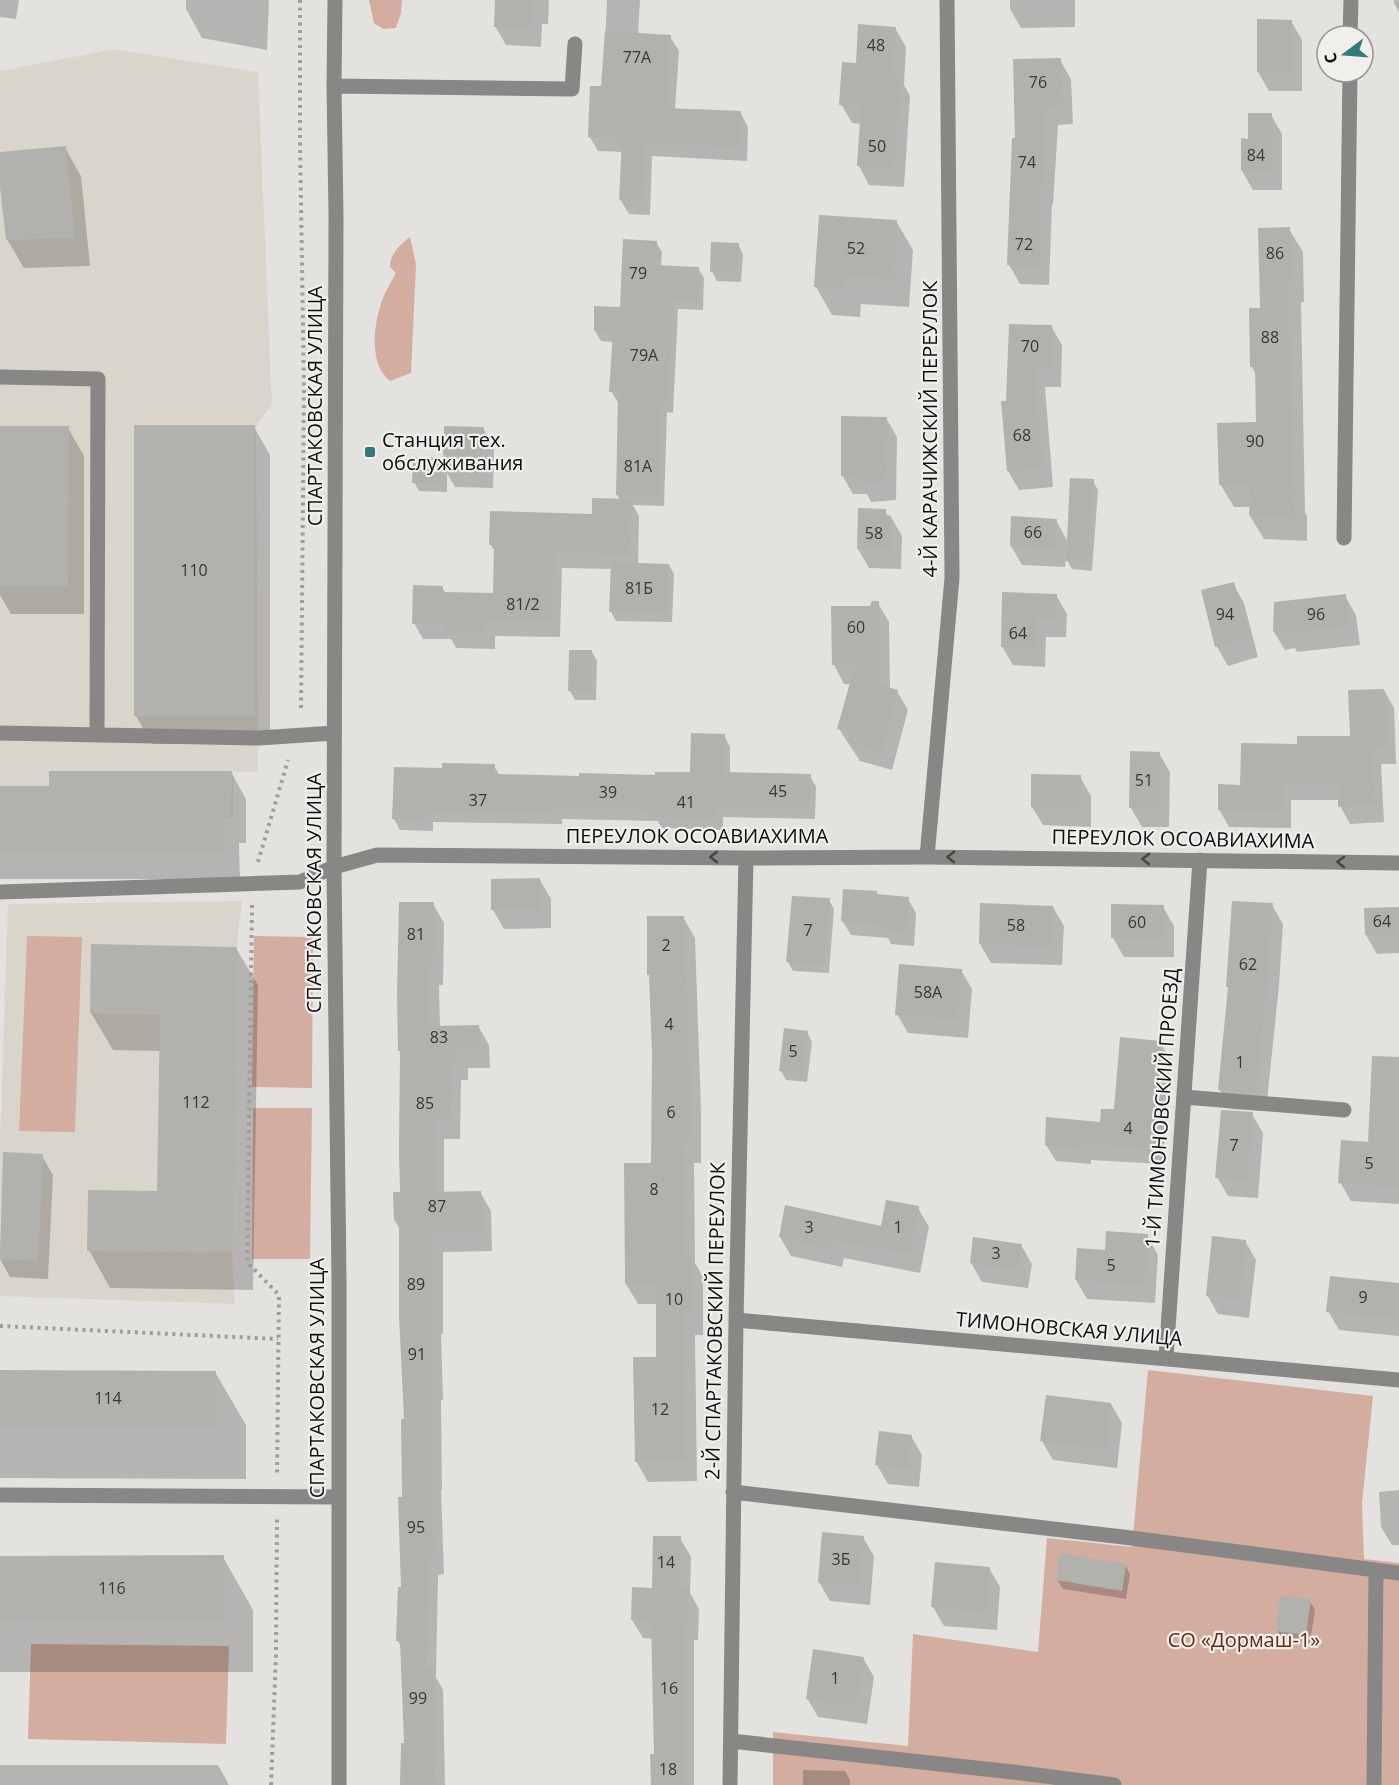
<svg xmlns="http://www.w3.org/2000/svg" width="1399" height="1785" viewBox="0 0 1399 1785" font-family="'Open Sans',sans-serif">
<rect width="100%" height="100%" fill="#e4e2df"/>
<path fill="#dad5cb" d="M114,49L258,72L272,405L256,426L258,772H233V818L0,819V71Z
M242,901L237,947L232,1253L235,1304L0,1296V1141L8,904Z"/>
<path fill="#d3aea0" d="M369,0H402L401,13L396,28L383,29L374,23Z
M410,237L416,264L411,373L390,381C370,365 373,330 380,307C383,295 390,284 396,273L390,267C391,252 399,246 410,237Z
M27,936L82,937L75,1132L19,1131Z
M254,936L313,937L312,1088L252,1087Z
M253,1108H312L310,1259H252Z
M1148,1370L1373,1396L1362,1503L1364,1559L1399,1563V1785H773V1732L908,1746L913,1634L1038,1652L1047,1538L1132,1547Z
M31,1644L229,1646L226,1744L28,1739Z"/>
<path fill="#0003" d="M0,0H19L16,19L0,17Z
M186,0H269L267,50L202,38L186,9Z
M496,0H549L548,24H542L541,47L506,45L495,26Z
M607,0H640L638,35L670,37L679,51L675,110L740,112L748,127L747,161L652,156L650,215L629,214L620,199L623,152L598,151L589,136L603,88Z
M1010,0H1075V27L1021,28L1010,9Z
M1394,0H1399V12L1394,3Z
M1291,21L1302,40V91H1269L1258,72Z
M895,28L906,47L904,85L910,96L904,187L869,185L859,166L861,124L852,123L841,104Z
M1060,60L1071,79L1073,124L1058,125L1053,205L1052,204L1049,285L1020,284L1009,265L1017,140Z
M1271,115L1282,134V190H1253L1242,171L1250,140Z
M65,148L81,176L90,266L24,268L7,239L0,173V154Z
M896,221L913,250L909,307L861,304L860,317L832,315L816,287Z
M1289,229L1303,252L1304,302H1301L1305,512L1307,516V541L1264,539L1250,516L1251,507H1234L1220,484L1257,424L1256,375L1252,367L1261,310Z
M656,242L662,252L661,267L698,268L704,278L703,310L678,309L673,413L667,412L664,506L633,505L639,516L638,564L669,565L674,574L672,622L616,621L611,612L612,569L562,568L560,637L495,636V649L456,648L451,639H423L414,623L442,587L446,594L495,595L496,553L490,544L593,515L621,501L617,495L619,402L617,401L611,391L614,342L601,341L595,331L621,309Z
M738,245L743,254L741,282L717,281L712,271Z
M1051,326L1062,345L1061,387H1045L1053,487L1019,490L1008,471L1003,402H1007Z
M886,418L897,437L896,500L871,502L867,494H853L842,475Z
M0,427L68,428L84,456V614H11L0,595Z
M254,427L270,455V744H152L136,716Z
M483,428L494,447L493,488L455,487L447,473V492L419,491L414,482L442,460L445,463Z
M1093,481L1098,490L1092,571L1072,569L1066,558L1065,567L1022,565L1011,546L1056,520L1068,542Z
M860,509L885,511L888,517H891L902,536L901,569L869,568L858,549Z
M1233,584L1244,603L1258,657L1228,666L1217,647L1202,592Z
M1056,595L1067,614L1066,637H1046L1045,667L1013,665L1002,646Z
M1345,596L1356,615L1360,645L1297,652L1295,648L1285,650L1274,632Z
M878,603L889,622L890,689L897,691L908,710L892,770L860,761L839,729L851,684H844L834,665L872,608Z
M592,652L597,661L596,700H575L570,691Z
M1384,690L1394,708L1396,764H1381L1384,822L1350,824L1340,806V800H1291V828L1229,827L1219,809L1242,786L1299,746L1351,737Z
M724,735L730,747V774L810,776L816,787L815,819L723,817V830L662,828L658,821L562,819V824L433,822V831L400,830L394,819L443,770L494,766L500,776L656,777L692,774Z
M1159,753L1170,772L1169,827H1142L1131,808Z
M231,772L246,799V843H239L240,879H0V787H50Z
M1080,777L1091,796V827L1043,825L1032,807Z
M540,880L551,899V928L504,929L493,910V881Z
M878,896L908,899L916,913L914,946L891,944L888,938L851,935L842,920Z
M829,900L834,909L829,973L793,971L788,962Z
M433,904L444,923L443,985H439L440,1027L478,1026L489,1045L490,1068H468V1080H461L460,1139H444V1193L480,1192L491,1211L492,1251L443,1252V1334H441L443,1400H441L442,1490H441L444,1574L438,1575L436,1677L443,1690L445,1785H402L405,1745L401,1647L398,1641L403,1588L405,1421L400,1229L395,1221L401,1193Z
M1272,905L1283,924L1279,985L1266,1111L1231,1109L1220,1090L1229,989L1227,986Z
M1053,907L1064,926L1062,965L991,963L980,944Z
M1163,907L1174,926V957H1124L1113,938Z
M1399,909V953L1377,954L1366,935Z
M683,917L695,938L701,1110V1163H694L695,1263L703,1277V1335H695L697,1481L648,1482L636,1461L658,1359V1304H638L626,1284L653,1164Z
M236,948L258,985L253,1290L110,1288L89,1250L158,1192L161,1051L113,1050L91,1013Z
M961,970L972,989L968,1038L908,1033L897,1014Z
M807,1032L812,1042L807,1082L786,1080L781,1071Z
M1160,1042L1170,1059L1164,1128L1165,1130L1163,1164L1091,1160V1164L1056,1161L1046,1145L1102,1123L1115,1111Z
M1399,1059V1204L1351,1201L1340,1182L1369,1143Z
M1252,1114L1263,1133L1258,1198L1228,1196L1217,1177Z
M4,1154L42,1156L53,1175L48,1279L10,1277L0,1259Z
M918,1208L929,1227L920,1273L844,1258L842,1267L791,1256L780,1237L882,1228Z
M1147,1236L1158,1255L1155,1303L1087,1299L1076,1280L1107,1252Z
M1245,1241L1256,1260L1249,1318L1218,1314L1207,1295Z
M1021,1245L1032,1264L1028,1288L982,1282L971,1263Z
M1399,1284V1336L1339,1330L1328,1311Z
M0,1372H215L246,1425V1479L0,1478Z
M1111,1404L1122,1423L1117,1468L1053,1460L1042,1441Z
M911,1436L922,1455L919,1487L888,1484L877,1465Z
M1399,1490V1545H1392L1381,1527L1379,1492Z
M863,1537L874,1556L870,1605L830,1601L819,1582Z
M680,1538L691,1557L690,1593L699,1609L698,1640H694V1785H652L655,1755L653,1639L643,1638L632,1620L653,1589Z
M0,1557H223L253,1610V1672H0Z
M1125,1565L1130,1574L1126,1599L1063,1589L1057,1580Z
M989,1568L1000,1587L997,1630L944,1626L933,1607Z
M1310,1601L1315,1610L1310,1643L1283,1640L1277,1630Z
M863,1658L874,1677L867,1724L818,1717L807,1698Z
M0,1765H218L229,1785H0Z
M803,1770L845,1771L850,1780V1785H803Z"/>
<path fill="#b1b1ad" d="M495,0H532L530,28L494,27Z
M1257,19L1292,20V73L1257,72Z
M858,24L896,27L893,75L900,76L894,169L857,166L861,106L839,105L842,62L856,63Z
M605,31L671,35L667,108L741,111L739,147L645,142L642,201L619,200L622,138L588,137L590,86H601Z
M1061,58L1063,106H1047L1043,186H1041L1039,267L1007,265L1012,138H1015L1013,59Z
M1248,113H1272V171H1241V138L1248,139Z
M66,146L75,238L6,240L0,187V152Z
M819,215L897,220L894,279L845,276L844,289L814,287Z
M1290,227L1292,279H1288L1293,491H1295L1294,518L1249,516L1250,484L1219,485L1217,423L1256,422L1255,367H1250L1249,308H1260L1258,228Z
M623,239L657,241L656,265L699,267L698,300L673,299L668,403H662L659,496L616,495L618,392H609L613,332L594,331V306L620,307Z
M711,242L739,243L737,273L710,272Z
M1009,324L1052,325L1051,369L1035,368L1043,469L1007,471L1001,401H1006Z
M841,416L887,417L886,481L859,483V476H841Z
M134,425H255V716H134Z
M0,426H69L68,586H0Z
M444,426L484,427L483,470L443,469Z
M413,457L443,458L442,483H412Z
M1070,478L1094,479L1088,562L1066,561Z
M592,498L631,499L630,555L554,552L552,622L487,620L486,634L446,632V624H412L413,585L443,586L442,592L493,593L494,545H489L490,511L592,514Z
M858,508L886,509V515L891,516V550L857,549Z
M1011,516L1057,519L1055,548L1010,546Z
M611,562L669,564L668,614L609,612Z
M1234,582L1249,638L1215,647L1201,590Z
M1002,592L1057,594L1056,619L1036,618L1035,648L1001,647Z
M1346,594L1350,626L1285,633V629L1273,632L1274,602Z
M872,601H879L880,685L898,690L882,752L847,742L850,732L837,729L855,665H832L831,606H870Z
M569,650H592L591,692L568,691Z
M1384,689L1387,746L1372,747L1375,805L1338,807V783H1282V811L1218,810V784L1240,785L1241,743L1297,744V736H1350L1348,690Z
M691,733L725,734L724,772L811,774L810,808L718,806L717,819L654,817V810L556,808V813L428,812L427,820L392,819L394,767L442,768V763L495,764V774L579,776V773L655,775V772H690Z
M1130,751L1160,752L1159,809L1129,808Z
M49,771H232L231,817H225V852L0,853V786H49Z
M1031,774L1081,775V808L1031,807Z
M540,878L541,910H491V879Z
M843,889L877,891V894L909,897L906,932L881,929L882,924L841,921Z
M792,896L830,898L824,965L786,962Z
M1232,901L1273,903L1267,990L1266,989L1256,1093L1218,1090L1228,987H1226Z
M399,902H434L433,966H429L430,1026L479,1025L480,1049H458V1061H451L450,1121L434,1120V1192L481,1191L482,1232L432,1233L433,1315H431L433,1382H431L432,1471H431L434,1556H428L426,1669H433L435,1726L434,1785H400L401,1743H404L400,1641H396L398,1587H401L398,1497H402L401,1419H404L399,1315V1221H394L393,1192H400L399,1150L400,1051H398L397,995Z
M980,903L1053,906L1052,947L979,944Z
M1111,904L1164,905V938H1111Z
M1399,907V935H1365L1364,908Z
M647,916H684L690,1089V1143H683L684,1255H692V1314H684L686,1461L635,1462L633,1357H656V1284H625L624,1163H651L652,1053L649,975H647Z
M91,944L237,947L232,1253L87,1251L88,1190L157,1191L160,1015L90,1013Z
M899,964L962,969L958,1019L895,1015Z
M784,1028L808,1031L803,1074L779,1071Z
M1120,1037L1161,1041L1155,1112H1157L1155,1148L1082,1144V1148L1045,1145L1046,1117L1100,1122L1101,1109H1114Z
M1372,1056L1399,1057V1187L1338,1183L1341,1140L1368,1142Z
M1221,1110L1253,1112L1247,1180L1215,1178Z
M3,1152L43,1154L38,1261L0,1259Z
M886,1200L919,1206L910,1254L834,1240L832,1249L779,1237L785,1205L881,1226Z
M1106,1231L1148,1234L1144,1285L1075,1280L1077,1248L1105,1250Z
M1212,1236L1246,1240L1239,1299L1206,1296Z
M973,1237L1022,1244L1018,1270L970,1263Z
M1330,1276L1399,1283V1319L1326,1312Z
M0,1370L216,1371V1426H0Z
M1046,1395L1111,1403L1106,1449L1040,1441Z
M879,1431L912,1435L909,1469L875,1465Z
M822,1532L864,1536L860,1586L818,1582Z
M653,1536H681L679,1588H689L688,1621H684L685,1785H651L650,1754H654L651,1620H631L632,1587L652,1588Z
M1060,1553L1126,1564L1122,1591L1056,1580Z
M224,1555V1620H0V1556Z
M935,1562L990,1567L987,1612L931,1607Z
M1280,1596L1311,1599L1306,1635L1276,1631Z
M813,1649L864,1657L856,1706L806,1699Z"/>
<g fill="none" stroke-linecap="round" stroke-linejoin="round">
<path stroke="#9e9d9a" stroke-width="4" stroke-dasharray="3 4.5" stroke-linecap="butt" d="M300,0V139L304,391L301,712
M258,862L288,760
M252,905L247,1262L279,1295L277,1475
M0,1326L278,1339
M271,1785L276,1654L277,1519"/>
<path stroke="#888786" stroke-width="15" d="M335,0L334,86L336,215L334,867L339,1280V1785
M1350,36L1351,0
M334,86L572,89L575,44
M0,377L98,379L97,735
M1344,538L1350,72
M0,733L259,738L334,733
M927,857L952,578L947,0
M0,892L300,882L334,867L377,855L746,858L927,857L1399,863
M1184,1097L1344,1110
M736,1320L1399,1380
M1166,1358L1200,860
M733,1492L1123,1537L1399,1573
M0,1495L339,1497
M731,1741L1021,1773L1114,1785
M730,1785L736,1320L746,858
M1374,1785L1376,1570"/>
</g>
<defs><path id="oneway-chevron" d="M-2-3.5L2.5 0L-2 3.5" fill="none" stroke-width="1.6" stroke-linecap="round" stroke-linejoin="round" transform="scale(1.5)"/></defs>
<g stroke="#454443">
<use href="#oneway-chevron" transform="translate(714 857) rotate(-180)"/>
<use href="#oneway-chevron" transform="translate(951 857) rotate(-179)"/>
<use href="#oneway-chevron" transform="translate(1146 859) rotate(-179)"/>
<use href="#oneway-chevron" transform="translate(1341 862) rotate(-179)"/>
</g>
<rect fill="#327b79" stroke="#f1efec" stroke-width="2" x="364" y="446" width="12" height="12" rx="3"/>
<g text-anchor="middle" stroke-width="4.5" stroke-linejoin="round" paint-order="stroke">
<g font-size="16" fill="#383735">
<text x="876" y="51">48</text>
<text x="637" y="63">77А</text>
<text x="1038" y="88">76</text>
<text x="877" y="152">50</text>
<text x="1256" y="161">84</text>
<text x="1027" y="168">74</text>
<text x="1024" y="250">72</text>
<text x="856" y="254">52</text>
<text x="1275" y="259">86</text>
<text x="638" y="279">79</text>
<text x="1270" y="343">88</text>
<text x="1030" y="352">70</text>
<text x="644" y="361">79А</text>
<text x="1022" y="441">68</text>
<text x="1255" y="447">90</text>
<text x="638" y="472">81А</text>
<text x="1033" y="538">66</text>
<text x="874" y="539">58</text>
<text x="194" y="576">110</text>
<text x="639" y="594">81Б</text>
<text x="523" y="610">81/2</text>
<text x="1225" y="620">94</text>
<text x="1316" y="620">96</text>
<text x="856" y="633">60</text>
<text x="1018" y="639">64</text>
<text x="1144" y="786">51</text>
<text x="778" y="797">45</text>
<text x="608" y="798">39</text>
<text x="478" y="806">37</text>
<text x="686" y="808">41</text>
<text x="1382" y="927">64</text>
<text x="1137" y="928">60</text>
<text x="1016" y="931">58</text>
<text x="808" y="936">7</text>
<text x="416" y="940">81</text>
<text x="666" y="951">2</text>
<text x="1248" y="970">62</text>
<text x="928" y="998">58А</text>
<text x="669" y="1030">4</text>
<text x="439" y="1043">83</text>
<text x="793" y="1057">5</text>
<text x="1240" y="1068">1</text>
<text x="196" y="1108">112</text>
<text x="425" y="1109">85</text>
<text x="671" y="1118">6</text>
<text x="1128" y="1134">4</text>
<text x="1234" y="1151">7</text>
<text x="1369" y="1169">5</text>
<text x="654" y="1195">8</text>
<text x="437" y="1212">87</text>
<text x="809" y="1233">3</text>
<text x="898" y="1233">1</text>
<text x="996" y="1259">3</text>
<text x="1111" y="1271">5</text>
<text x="416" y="1290">89</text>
<text x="1363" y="1303">9</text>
<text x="674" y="1305">10</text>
<text x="417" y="1360">91</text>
<text x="108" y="1404">114</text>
<text x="660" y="1415">12</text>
<text x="416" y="1533">95</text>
<text x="841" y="1565">3Б</text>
<text x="666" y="1568">14</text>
<text x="112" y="1594">116</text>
<text x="835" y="1684">1</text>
<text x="669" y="1694">16</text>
<text x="418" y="1704">99</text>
<text x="668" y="1775">18</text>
</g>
<g font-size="20" fill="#0f0e0d" stroke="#f1efec">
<text transform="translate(315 406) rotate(-90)" y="7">СПАРТАКОВСКАЯ УЛИЦА</text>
<text transform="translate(930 429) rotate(-90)" y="7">4-Й КАРАЧИЖСКИЙ ПЕРЕУЛОК</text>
<text x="697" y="843">ПЕРЕУЛОК ОСОАВИАХИМА</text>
<text transform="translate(1183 839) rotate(1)" y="7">ПЕРЕУЛОК ОСОАВИАХИМА</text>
<text transform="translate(314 893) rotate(-90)" y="7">СПАРТАКОВСКАЯ УЛИЦА</text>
<text transform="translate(1162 1108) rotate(-86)" y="7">1-Й ТИМОНОВСКИЙ ПРОЕЗД</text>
<text transform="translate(715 1321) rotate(-89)" y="7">2-Й СПАРТАКОВСКИЙ ПЕРЕУЛОК</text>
<text transform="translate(1069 1329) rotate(5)" y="7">ТИМОНОВСКАЯ УЛИЦА</text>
<text transform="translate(317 1378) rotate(-90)" y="7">СПАРТАКОВСКАЯ УЛИЦА</text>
</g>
<g font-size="20" fill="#0f0e0d" stroke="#f1efec" text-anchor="start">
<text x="382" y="447">Станция тех.<tspan x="382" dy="23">обслуживания</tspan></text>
</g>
<g font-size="20" fill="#632b12" stroke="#f1efec">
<text x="1244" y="1647">СО «Дормаш-1»</text>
</g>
</g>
<g transform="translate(1345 54) rotate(254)"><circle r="28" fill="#f1efec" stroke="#979593" stroke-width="1.5"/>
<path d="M0-4.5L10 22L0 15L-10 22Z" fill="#327b79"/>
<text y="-9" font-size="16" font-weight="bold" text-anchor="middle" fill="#0f0e0d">С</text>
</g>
</svg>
